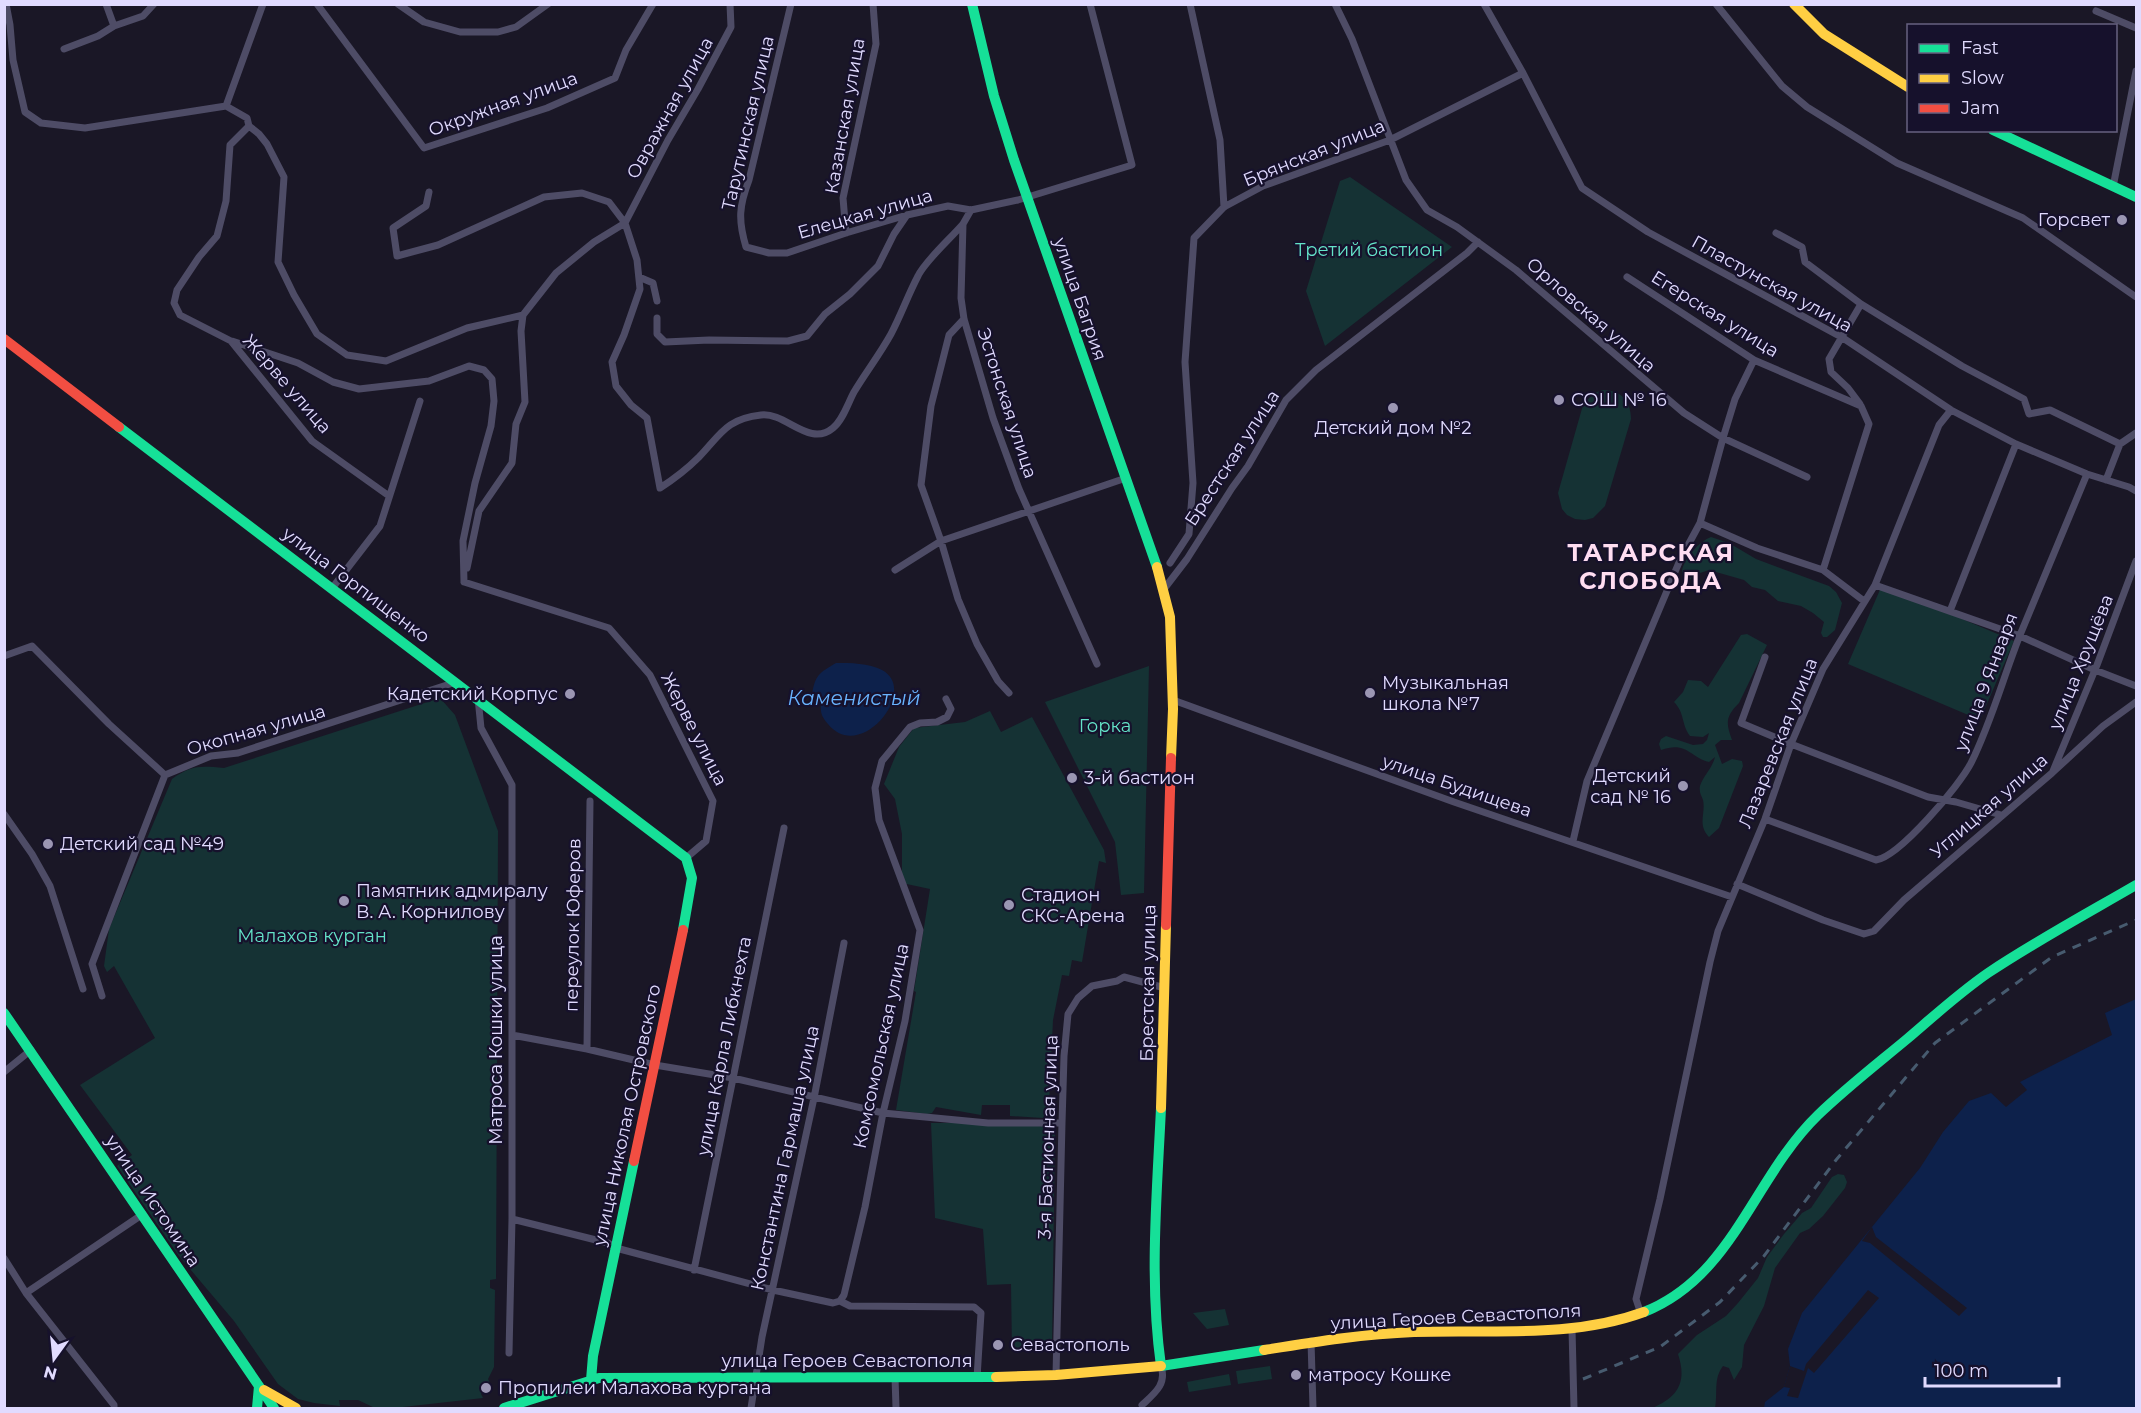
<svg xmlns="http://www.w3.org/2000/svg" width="2141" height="1413" viewBox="0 0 2141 1413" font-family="Montserrat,sans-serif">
<rect width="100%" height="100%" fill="#1a1726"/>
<path fill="#153234" d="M1350,177L1452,247L1325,346L1306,291L1340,181Z
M1603,390C1621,390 1631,401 1631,419L1605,506L1593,518L1585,520L1575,519L1567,515L1562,509L1558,493L1583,405L1594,393Z
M1711,537L1729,543L1756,559L1829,586L1836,592L1842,603L1835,630L1827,637H1823L1821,633L1824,622L1813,613L1801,606L1778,601L1765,590L1752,587L1744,580L1709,570L1697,574L1687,582L1684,581C1683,577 1682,574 1682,571C1684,558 1700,541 1711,537Z
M1882,585L2014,641L1980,720L1848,664Z
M1747,634L1767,645L1739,703C1725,717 1726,723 1732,740H1721L1715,745L1722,764L1732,759L1742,761L1743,766L1719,828L1709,837C1697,825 1706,813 1703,800C1701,795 1699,792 1700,786C1703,776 1712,769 1715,757L1709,762C1689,757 1687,741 1661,750L1659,744L1661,739L1666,736L1693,745L1703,744L1707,740L1709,733L1703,737L1690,736C1681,724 1685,713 1674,702L1683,692L1688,680L1701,681L1708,687L1741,635Z
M1149,666L1144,893L1121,895L1115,842L1045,702Z
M440,698L455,715L498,831L496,1279L490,1280V1288L495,1290L494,1367L488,1379L490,1383L481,1394L483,1398L394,1408H375L358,1400H339L340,1406L314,1403L298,1399L278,1384L234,1321L179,1256L117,1166L132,1155L80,1085L155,1038L114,966L107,972L104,966L109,929L172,779C192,765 200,766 224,768Z
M990,711L1001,732L1032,717L1104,850L1106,863L1099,861L1082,962L1072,960L1069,976L1062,975L1053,1020L1049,1104L1047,1112L1043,1118L1010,1116V1105H982L981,1115L936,1107L932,1113L927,1114L896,1110L916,992L914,991L930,889L902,883V834L895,799L884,784L899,747L914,728L965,722Z
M931,1123H988L1055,1127L1052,1351L1012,1350L1011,1284L987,1285L983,1229L935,1218Z
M1838,1174L1844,1175L1847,1182L1845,1188L1823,1216L1809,1229L1800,1233L1775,1268L1764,1306L1744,1345L1742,1367L1734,1380L1729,1368L1723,1366C1713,1379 1718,1393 1715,1408H1652C1679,1397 1687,1381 1678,1354L1697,1335L1726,1316L1738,1303L1758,1278L1767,1257L1784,1234L1802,1213L1811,1208L1832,1177Z
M1225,1309L1229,1325L1207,1329L1193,1313Z
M1270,1366L1272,1379L1238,1384L1236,1371Z
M1229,1374L1231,1385L1189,1392L1187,1382Z"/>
<path fill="#0d214b" d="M836,663C850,663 869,663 882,670C920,690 860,764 828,724C822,717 820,713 821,703L812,695C815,675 819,673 836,663Z
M2136,999V1408H1764L1765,1402L1784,1387L1790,1366L1788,1349L1802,1313L1920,1168L1943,1132L1969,1101L1991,1093L2006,1107L2027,1090L2020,1082L2112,1035L2105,1013Z"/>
<path fill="#1a1726" d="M1872,1227L1876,1237L1967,1308L1959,1316L1870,1243L1862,1241Z
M1868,1290L1879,1298L1814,1373L1808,1368L1798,1398L1787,1396L1790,1388L1784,1387L1790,1366L1804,1371L1806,1364Z"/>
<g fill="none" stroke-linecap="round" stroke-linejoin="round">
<path stroke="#4e4c66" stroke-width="7" d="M6,4L10,25L13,60L25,112L41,123L85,128L226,106L247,118L249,126L259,134L267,144L284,177L278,262L294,295L317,334L347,355L386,361L467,328L523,315L556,273L594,242L625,223
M106,4L114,26
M317,4L424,148L547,108L615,78L626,50L653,4
M398,4L424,22L460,32H498L516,27L548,4
M791,4L749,180C739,206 738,220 746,247L769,253H787L846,233L907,215L948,206L971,210L1018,200L1132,165L1090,4
M1190,4L1220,140L1224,207
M1335,4L1352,39L1406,180L1427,210L1457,227L1516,270L1684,413L1723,438L1807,477
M1484,4L1523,73L1582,188L1648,232L1843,338L1951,410L2016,444L2087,474L2129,487L2136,491
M1716,4L1782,86L1807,107L1897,163L2023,218L2136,297
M2096,11L2136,28
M64,49L98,36L114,26L143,16L154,4
M226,106L263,4
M249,126L230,145L226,201L217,236L199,257L177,290L174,303L180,315L231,341L312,441L389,496
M2113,187L2136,71
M429,192L426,206L393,228L397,256L438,245L544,197L582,193L609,202L625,223L637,260L640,289L624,335L612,362L616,386L631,405L647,418L660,488C674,479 687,469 699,457C721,434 726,419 761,415C786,412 809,448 833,428C843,420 848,403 854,392C866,372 880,354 891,334C901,315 908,295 918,276C925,261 951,238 963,224
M971,210L963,224L961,298L964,319L993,418L1019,489L1097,664
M625,223L668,140L698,89L731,27L730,4
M846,233L843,198L876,44L873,4
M1776,233L1802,247L1805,262L1861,304
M639,277L653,283L657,301
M1627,277L1754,360L1861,406L1869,424L1823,570
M657,318V334L665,342L709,340L788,341L807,336L825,314L850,294L878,266L894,234L907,215
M964,319L949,335L931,406L921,485L941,541L958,599L977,644L998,681L1009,693
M232,341L298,363L333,382L359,389L429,381L469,366L484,370L492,379L494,401L491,426L475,483L463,541L464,582
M1860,404L1848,388L1831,372L1829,359L1861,304L1962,366L2024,399L2029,414L2050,410L2120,444
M2106,480L2120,444L2136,433
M1700,523L1757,548L1823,570L1864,601
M1170,563L1189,534L1193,483L1185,362L1194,238L1224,207L1263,186L1390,140L1523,73
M467,568L479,511L512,463L516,424L525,402L521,331L523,315
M895,570L941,541L1126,478
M464,582L609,628L650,675L713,801L706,841L686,858
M1875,585L2020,636L2095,670L2136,686
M333,587L380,526L420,401
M1164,589L1187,559L1232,488L1248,466L1286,400L1316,370L1467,253L1478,242
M1950,611L2016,444
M4,656L32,646L109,724L165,775
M1765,657L1741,723L1791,744L1928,797L1956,802L2001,815
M478,698L481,728L512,785V1219L509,1353
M1173,700L1454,802L1732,897
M2053,771L2097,665L2136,561
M165,775L211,756L238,753L456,682
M4,814L32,854L50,886L83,989
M1765,819L1876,860C1899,857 1960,785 1971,763C1991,723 2003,678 2020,635C2042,581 2065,528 2087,474
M1573,841L1587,781L1680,560L1700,523L1723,438L1735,399L1754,360
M1737,884L1823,920L1864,934L1874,931L1904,900L2052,773L2103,726L2136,702
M102,996L92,964L165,775
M512,1035L587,1049L655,1065L733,1078L883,1113L988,1123H1062
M587,1049L590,801
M4,1072L31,1050
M512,1219L608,1243L616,1248L773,1290L833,1303L840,1301
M4,1258L26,1293L114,1405V1408
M694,1270L784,828
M26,1293L143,1214
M840,1301L844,1295L865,1207L883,1113L905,1021L920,930L879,820L875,788L882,761L910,727L920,723L937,722L947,717L951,709L946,699
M840,1301L850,1306L974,1307L981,1313L977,1378
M1641,1314L1636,1299L1660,1199L1710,962L1718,931L1765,819L1791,744L1823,669L1875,585L1939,425L1951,410
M1572,1329L1574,1408
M1311,1341L1313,1408
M1056,1375L1062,1123L1064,1056L1068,1014L1078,998L1092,986L1117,981L1124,977L1165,988
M895,1377L896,1408
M1142,1405C1155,1393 1167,1384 1161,1366
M751,1408L762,1337L814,1098L844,943"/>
<path stroke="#16e098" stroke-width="10" d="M972,4L994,96L1014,160L1157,567
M1993,130L2136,197
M119,427L686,858L692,878L683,930
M4,1013L274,1408
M1161,1108C1157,1194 1149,1280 1161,1366L1264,1350
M1644,1312C1733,1277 1753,1178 1818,1115C1846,1088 1877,1064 1907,1039C1934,1016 1959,993 1988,973C2036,941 2086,914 2136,885
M591,1380L593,1356L634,1161
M257,1408L259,1386
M504,1408L599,1378L996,1377"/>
<path stroke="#ffcf43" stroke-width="10" d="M1794,4L1824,34L1908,87
M1157,567L1170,617L1173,709L1171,758
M1161,1108L1166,925
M1264,1350C1314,1342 1363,1334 1414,1332C1490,1329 1570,1339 1644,1312
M996,1377L1056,1375L1161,1366
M264,1390L296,1408"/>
<path stroke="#f24e42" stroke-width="10" d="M4,339L119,427
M1166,925L1171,758
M634,1161L683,930"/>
<path stroke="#475b6f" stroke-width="3" stroke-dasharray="9 8" stroke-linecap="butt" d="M1583,1379L1660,1347L1720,1302L1764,1256L1836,1160L1935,1043L2052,957L2136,920"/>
</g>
<g fill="#9b96b3" stroke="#16112c" stroke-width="2">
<circle cx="2122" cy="220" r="6"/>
<circle cx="1559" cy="400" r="6"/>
<circle cx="1393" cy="408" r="6"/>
<circle cx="1370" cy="693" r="6"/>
<circle cx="570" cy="694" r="6"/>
<circle cx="1072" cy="778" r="6"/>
<circle cx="1683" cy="786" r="6"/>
<circle cx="48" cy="844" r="6"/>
<circle cx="344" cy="901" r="6"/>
<circle cx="1009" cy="905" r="6"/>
<circle cx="998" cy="1345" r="6"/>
<circle cx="1296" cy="1375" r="6"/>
<circle cx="486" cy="1388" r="6"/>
</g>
<g text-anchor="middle" stroke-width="4.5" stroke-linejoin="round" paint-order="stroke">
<g font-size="18" fill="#e1dbff" stroke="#16112c">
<text transform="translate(503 104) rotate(-20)" y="6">Окружная улица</text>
<text transform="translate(670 108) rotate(-61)" y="6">Овражная улица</text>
<text transform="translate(845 116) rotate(-80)" y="6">Казанская улица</text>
<text transform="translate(748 123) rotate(-77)" y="6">Тарутинская улица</text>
<text transform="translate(1314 153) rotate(-22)" y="6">Брянская улица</text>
<text transform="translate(865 214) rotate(-16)" y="6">Елецкая улица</text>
<text transform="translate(1772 284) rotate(29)" y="6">Пластунская улица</text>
<text transform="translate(1080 299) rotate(71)" y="6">улица Багрия</text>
<text transform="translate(1715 314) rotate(32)" y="6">Егерская улица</text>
<text transform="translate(1591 315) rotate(41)" y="6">Орловская улица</text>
<text transform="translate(287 384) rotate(49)" y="6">Жерве улица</text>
<text transform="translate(1007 403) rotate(72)" y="6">Эстонская улица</text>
<text transform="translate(1232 458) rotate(-57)" y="6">Брестская улица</text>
<text transform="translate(356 585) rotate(37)" y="6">улица Горпищенко</text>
<text transform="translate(2081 662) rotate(-68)" y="6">улица Хрущёва</text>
<text transform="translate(1986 682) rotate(-69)" y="6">улица 9 Января</text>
<text transform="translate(694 729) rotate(63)" y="6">Жерве улица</text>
<text transform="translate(256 730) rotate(-16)" y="6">Окопная улица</text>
<text transform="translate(1778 743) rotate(-68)" y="6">Лазаревская улица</text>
<text transform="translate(1457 786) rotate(19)" y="6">улица Будищева</text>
<text transform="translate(1989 806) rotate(-41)" y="6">Углицкая улица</text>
<text transform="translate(573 925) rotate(-89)" y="6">переулок Юферов</text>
<text transform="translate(1148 983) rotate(-89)" y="6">Брестская улица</text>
<text transform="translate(496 1040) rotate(-90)" y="6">Матроса Кошки улица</text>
<text transform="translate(724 1046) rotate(-79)" y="6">улица Карла Либкнехта</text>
<text transform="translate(881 1046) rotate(-78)" y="6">Комсомольская улица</text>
<text transform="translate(627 1115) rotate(-78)" y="6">улица Николая Островского</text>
<text transform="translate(1048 1137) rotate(-88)" y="6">3-я Бастионная улица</text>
<text transform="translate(785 1158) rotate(-78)" y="6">Константина Гармаша улица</text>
<text transform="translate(153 1201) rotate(56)" y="6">улица Истомина</text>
<text transform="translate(1456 1317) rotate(-3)" y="6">улица Героев Севастополя</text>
<text x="847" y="1367">улица Героев Севастополя</text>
</g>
<g font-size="18" fill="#e1dbff" stroke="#16112c" text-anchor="start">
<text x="2110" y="226" text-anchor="end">Горсвет</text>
<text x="1571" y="406">СОШ № 16</text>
<text x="1393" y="434" text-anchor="middle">Детский дом №2</text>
<text x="1382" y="689">Музыкальная<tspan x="1382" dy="21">школа №7</tspan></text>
<text x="558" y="700" text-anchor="end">Кадетский Корпус</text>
<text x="1671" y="782" text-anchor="end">Детский<tspan x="1671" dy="21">сад № 16</tspan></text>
<text x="1084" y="784">3-й бастион</text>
<text x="60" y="850">Детский сад №49</text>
<text x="356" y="897">Памятник адмиралу<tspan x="356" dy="21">В. А. Корнилову</tspan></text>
<text x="1021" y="901">Стадион<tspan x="1021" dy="21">СКС-Арена</tspan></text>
<text x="1010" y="1351">Севастополь</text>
<text x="1308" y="1381">матросу Кошке</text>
<text x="498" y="1394">Пропилеи Малахова кургана</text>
</g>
<g font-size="18" fill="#64e3c8" stroke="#16112c">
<text x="1369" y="256">Третий бастион</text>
<text x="1105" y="732">Горка</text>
<text x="312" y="942">Малахов курган</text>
</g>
<g font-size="20" font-style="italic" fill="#69b4ff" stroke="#16112c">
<text x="854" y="705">Каменистый</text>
</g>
<g font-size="24" font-weight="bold" letter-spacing="1.5" fill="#ffddf1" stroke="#16112c">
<text x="1651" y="561">ТАТАРСКАЯ<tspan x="1651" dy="28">СЛОБОДА</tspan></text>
</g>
</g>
<rect width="2141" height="1413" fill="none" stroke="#e1dbff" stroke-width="12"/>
<rect x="1907" y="24" width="210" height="108" fill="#16112c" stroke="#676280" stroke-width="1.5"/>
<rect x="1919" y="44" width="30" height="9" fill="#16e098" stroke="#676280" stroke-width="1.5"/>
<text x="1961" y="54" font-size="18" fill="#e1dbff">Fast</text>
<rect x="1919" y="74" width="30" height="9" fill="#ffcf43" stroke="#676280" stroke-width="1.5"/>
<text x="1961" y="84" font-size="18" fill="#e1dbff">Slow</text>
<rect x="1919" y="104" width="30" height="9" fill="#f24e42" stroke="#676280" stroke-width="1.5"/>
<text x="1961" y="114" font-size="18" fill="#e1dbff">Jam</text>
<g transform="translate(54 1359) rotate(195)" stroke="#16112c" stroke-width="4.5" paint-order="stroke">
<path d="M0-4.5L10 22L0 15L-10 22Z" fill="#e1dbff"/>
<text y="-9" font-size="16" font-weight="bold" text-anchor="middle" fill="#e1dbff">N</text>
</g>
<path d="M1925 1377v9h134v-9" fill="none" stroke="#e1dbff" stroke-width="3"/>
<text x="1934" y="1377" font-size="18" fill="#e1dbff" stroke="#16112c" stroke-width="4.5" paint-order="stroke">100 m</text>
</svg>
